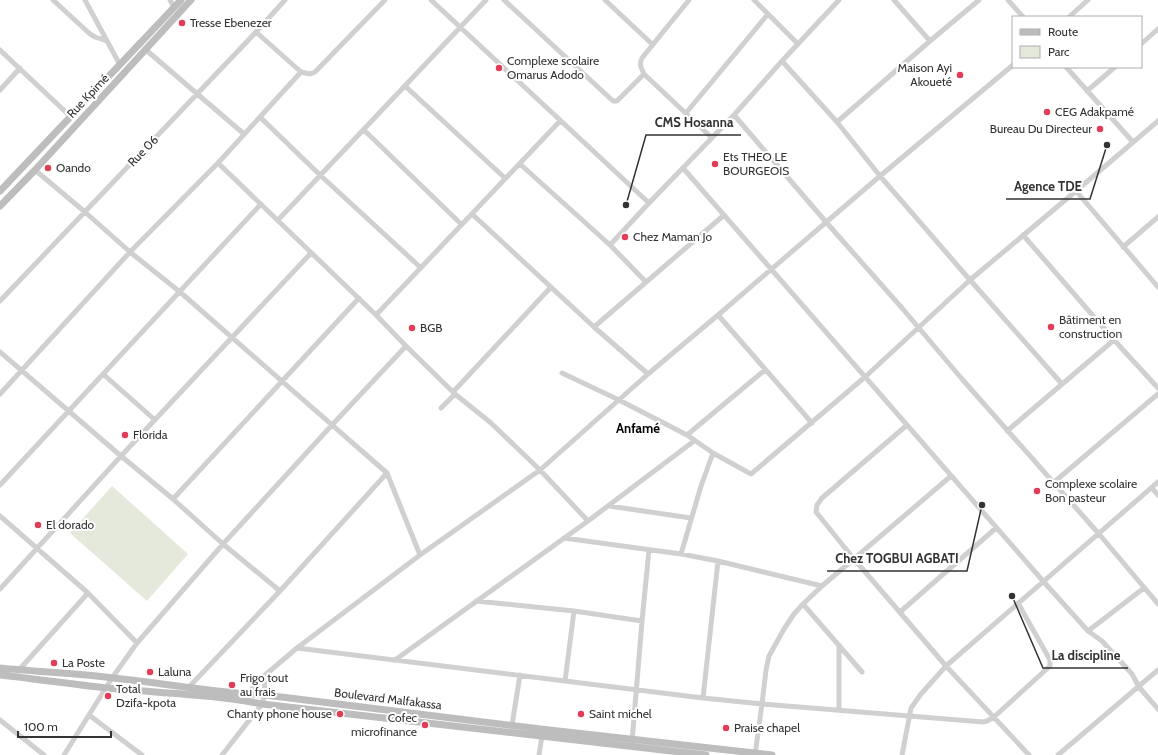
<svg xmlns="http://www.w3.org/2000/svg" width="1158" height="755" viewBox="0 0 1158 755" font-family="Cabin,sans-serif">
<rect width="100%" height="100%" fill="#fff"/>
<path fill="#e4e9dc" d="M112,486L188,554L147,601L70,533Z"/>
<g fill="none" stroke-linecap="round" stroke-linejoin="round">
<path stroke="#d0d0d0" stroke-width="5" d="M53,0L90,34L95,37L107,41
M85,0L120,65
M170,0L174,7
M431,0L649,203
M504,0L613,101H617L644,74
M605,0L652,44
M689,0L642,58C639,64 641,68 644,74L712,138
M754,0L798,44
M894,0L930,41
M1008,0L1023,17
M1069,17L1088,0
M256,32L301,72L310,74L315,72L385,0
M1141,44L1158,29
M145,49L244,134
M0,50L71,117
M782,61L837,122L880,176L970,280L1062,384
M1066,67L1133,142
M405,86L505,178
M0,90L20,68
M1087,91L1115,67
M686,113L768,14
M734,115L826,222L902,308L962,379L1099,534L1158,604
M260,117L320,175L420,267
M837,122L930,41L979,0
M364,130L461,224
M218,163L376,315L406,346L455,394L491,423L540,470L588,521
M520,164L610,245L646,282
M683,168L1043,581L1088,631L1102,641L1132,674L1139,687L1158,709
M35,170L85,212L130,252L180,292L387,473L420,555
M1076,191L1158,287
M472,214L594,327L648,374
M278,220L486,0
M1023,235L1114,340L1158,388
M610,245L649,203L734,115L782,61L839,0
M1123,247L1158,217
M0,301L256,32L285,0
M376,315L560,121
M718,315L812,423
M594,327L724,215
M0,352L121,456L173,499L223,544L280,591
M562,373L619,400L687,435L713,453L751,474L865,377L970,280L1076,191L1158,121
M103,374L155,420
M453,392L551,287
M0,394L130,252L218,163L301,72
M441,408L455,394
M907,425L822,498L817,505L816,512L854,559L946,666L1029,755
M1007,431L1114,340
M687,435L765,370
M1053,483L1158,394
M0,485L261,204
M1152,488L1158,495
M173,499L359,298
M609,506L691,518
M0,516L88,593L137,643
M564,538L681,554L718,561L822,586
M681,554L701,486L713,453
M0,589L121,456L311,253
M476,601L574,611L642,621
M803,604L862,672
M900,612L996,528
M1088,631L1144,588
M839,645V710
M297,648L703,698L762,704L983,722L987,721L994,717L1050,666V660L1018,603
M395,660L588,521L694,441
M18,671L88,593
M565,681L574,611
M188,688L280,591L387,473
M246,695L264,676L297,648L420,555L540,470L648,374L718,315L880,176L1013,65
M703,698L718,561
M89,715L142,755
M0,720L44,755
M512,725L520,675
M632,742L642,621L649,550
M64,755L112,678L137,643L223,544L332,425L406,346
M222,755L262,704L265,695L264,676
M539,755L542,736
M755,755L762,704L766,670L769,656L784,629L794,614L803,604L822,586L951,476
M902,755L911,708L921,694L946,666L1158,482
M1058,755L1158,670"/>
<path stroke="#bdbdbd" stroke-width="7" d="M0,191L181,0
M0,206L35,170L191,0
M0,668C38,672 76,673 113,678C164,683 214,693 265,695L549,730L772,755
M0,675C36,679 71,684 107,688C158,693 211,694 262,704L706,755"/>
</g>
<g fill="#e23d57" stroke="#fff" stroke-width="1.5">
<circle cx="182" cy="23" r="4"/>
<circle cx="499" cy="68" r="4"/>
<circle cx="960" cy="75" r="4"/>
<circle cx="1047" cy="112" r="4"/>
<circle cx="1100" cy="129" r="4"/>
<circle cx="715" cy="164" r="4"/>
<circle cx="48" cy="168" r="4"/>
<circle cx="625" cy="237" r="4"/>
<circle cx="1051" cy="327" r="4"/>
<circle cx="412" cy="328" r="4"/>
<circle cx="125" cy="435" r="4"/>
<circle cx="1037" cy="491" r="4"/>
<circle cx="38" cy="525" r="4"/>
<circle cx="54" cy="663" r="4"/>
<circle cx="150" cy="672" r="4"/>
<circle cx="232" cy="685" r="4"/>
<circle cx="108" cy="696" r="4"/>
<circle cx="340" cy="714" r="4"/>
<circle cx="581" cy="714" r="4"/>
<circle cx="425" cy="725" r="4"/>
<circle cx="726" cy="728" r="4"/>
</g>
<g text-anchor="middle" stroke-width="4" stroke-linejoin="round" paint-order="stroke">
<g font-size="12" fill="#333" stroke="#fff" text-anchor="start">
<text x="190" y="27">Tresse Ebenezer</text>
<text x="507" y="65">Complexe scolaire<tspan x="507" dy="14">Omarus Adodo</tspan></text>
<text x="952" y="72" text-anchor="end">Maison Ayi<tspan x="952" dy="14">Akoueté</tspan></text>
<text x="1055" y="116">CEG Adakpamé</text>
<text x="1092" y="133" text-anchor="end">Bureau Du Directeur</text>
<text x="723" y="161">Ets THEO LE<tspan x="723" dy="14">BOURGEOIS</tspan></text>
<text x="56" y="172">Oando</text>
<text x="633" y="241">Chez Maman Jo</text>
<text x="1059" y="324">Bâtiment en<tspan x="1059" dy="14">construction</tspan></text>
<text x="420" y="332">BGB</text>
<text x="133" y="439">Florida</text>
<text x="1045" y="488">Complexe scolaire<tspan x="1045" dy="14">Bon pasteur</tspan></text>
<text x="46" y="529">El dorado</text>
<text x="62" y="667">La Poste</text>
<text x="158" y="676">Laluna</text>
<text x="240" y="682">Frigo tout<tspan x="240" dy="14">au frais</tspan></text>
<text x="116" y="693">Total<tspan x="116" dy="14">Dzifa-kpota</tspan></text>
<text x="332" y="718" text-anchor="end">Chanty phone house</text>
<text x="589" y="718">Saint michel</text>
<text x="417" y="722" text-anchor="end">Cofec<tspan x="417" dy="14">microfinance</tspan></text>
<text x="734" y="732">Praise chapel</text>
</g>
<g font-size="12" fill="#333" stroke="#fff">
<text transform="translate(88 96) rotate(-47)" y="4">Rue Kpimé</text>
<text transform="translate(143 151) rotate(-46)" y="4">Rue 06</text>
<text transform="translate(388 699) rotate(7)" y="4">Boulevard Malfakassa</text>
</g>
<g font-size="13" font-weight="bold" fill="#000" stroke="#fff">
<text x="638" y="433">Anfamé</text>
</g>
</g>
<path fill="none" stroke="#333" stroke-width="1.5" d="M626 205L646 135H741M1107 145L1090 199H1006M982 505L967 571H827M1012 596L1043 668H1128"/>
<g fill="#333" stroke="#fff" stroke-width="1.5">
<circle cx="626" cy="205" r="4"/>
<circle cx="1107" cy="145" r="4"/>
<circle cx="982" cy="505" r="4"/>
<circle cx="1012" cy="596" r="4"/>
</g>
<g font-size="13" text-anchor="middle" font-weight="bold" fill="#333" stroke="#fff" stroke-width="4" stroke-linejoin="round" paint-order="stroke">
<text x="694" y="127">CMS Hosanna</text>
<text x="1048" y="191">Agence TDE</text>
<text x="897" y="563">Chez TOGBUI AGBATI</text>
<text x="1086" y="660">La discipline</text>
</g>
<rect x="1012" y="16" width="130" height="52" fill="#ffffff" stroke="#adadad"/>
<rect x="1020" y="29" width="20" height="6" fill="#bdbdbd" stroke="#adadad"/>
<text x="1048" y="36" font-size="12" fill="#333333">Route</text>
<rect x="1020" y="46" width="20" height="12" fill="#e4e9dc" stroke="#adadad"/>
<text x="1048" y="56" font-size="12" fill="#333333">Parc</text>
<path d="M18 731v6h93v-6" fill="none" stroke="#333333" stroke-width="2"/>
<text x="24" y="731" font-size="12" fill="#333333" stroke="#ffffff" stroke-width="3" paint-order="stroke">100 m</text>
</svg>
